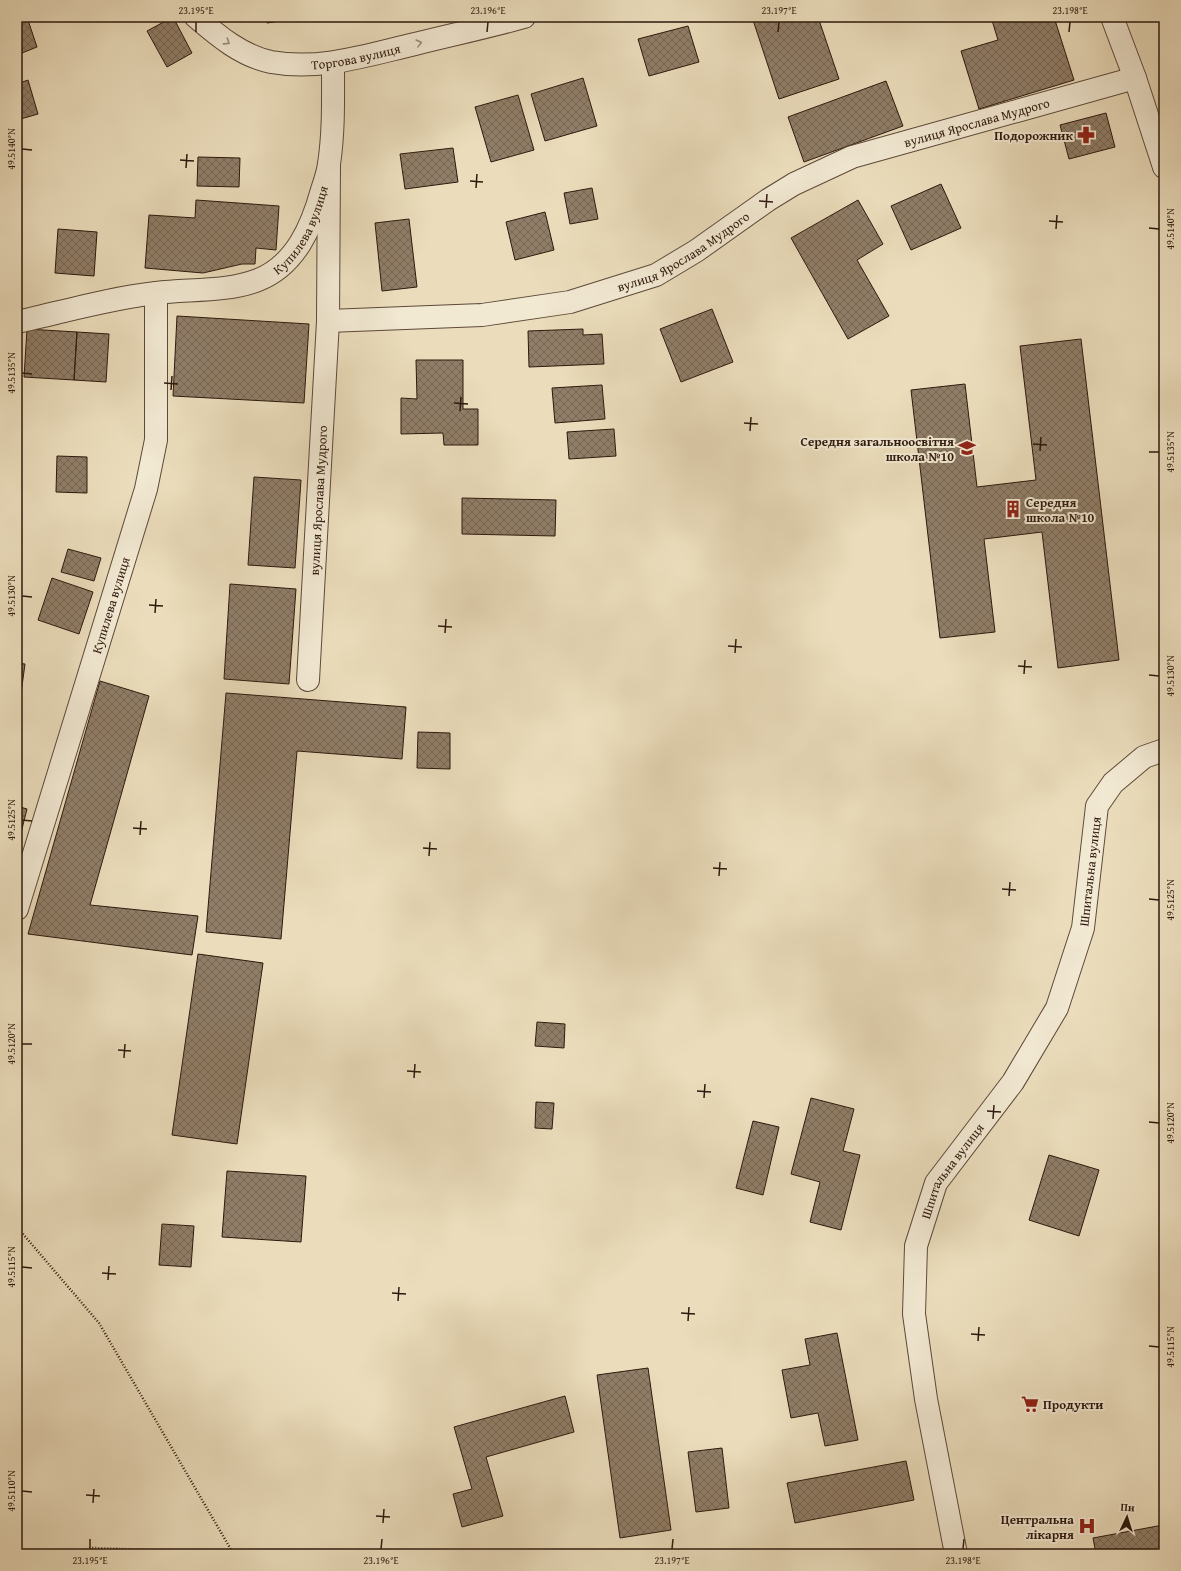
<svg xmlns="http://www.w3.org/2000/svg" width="1181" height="1571" viewBox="0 0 1181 1571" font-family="'Gentium Book Plus',serif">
<defs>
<pattern id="building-cross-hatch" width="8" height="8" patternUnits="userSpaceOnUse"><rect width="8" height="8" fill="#907e68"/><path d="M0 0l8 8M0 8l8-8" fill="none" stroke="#766654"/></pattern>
</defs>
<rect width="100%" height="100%" fill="#ebddbc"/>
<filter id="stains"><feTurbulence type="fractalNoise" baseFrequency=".005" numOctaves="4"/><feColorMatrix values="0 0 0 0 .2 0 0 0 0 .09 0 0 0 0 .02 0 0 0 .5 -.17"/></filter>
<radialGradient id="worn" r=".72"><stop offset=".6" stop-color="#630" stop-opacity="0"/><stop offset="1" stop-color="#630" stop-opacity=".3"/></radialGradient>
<path fill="url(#building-cross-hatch)" stroke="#2e180d" d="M17,17H27L37,47L17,55Z
M173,17L192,53L167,67L147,31Z
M266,17H307L267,23Z
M752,17H818L839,79L779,99Z
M991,17H1054L1074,80L979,109L961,51L998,40Z
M688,26L699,62L649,76L638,39Z
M583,78L597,126L545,141L531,94Z
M28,80L38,114L17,120V84Z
M886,81L903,126L804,162L788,117Z
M518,95L534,150L491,162L475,107Z
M1106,113L1115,147L1069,159L1060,125Z
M453,148L458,182L405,189L400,154Z
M198,157L240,158L239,187L197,186Z
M941,184L961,228L911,250L891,206Z
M592,188L598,219L570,224L564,193Z
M196,200L279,206L276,250L256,248L255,264H242L203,273L145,268L149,215L195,218Z
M858,200L883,244L857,260L889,316L848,339L791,238Z
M545,212L554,250L515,260L506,222Z
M409,219L417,287L382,291L375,223Z
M58,229L97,232L94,276L55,273Z
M712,309L733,362L681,382L660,329Z
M177,316L309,324L304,403L173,396Z
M27,329L77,332L74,380L24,377Z
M583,329V335L602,334L604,364L529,367L528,331Z
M77,332L109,334L106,382L74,380Z
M1081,339L1119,660L1058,668L1042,532L984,539L995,632L940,638L911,390L965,384L977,487L1036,480L1020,346Z
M416,360H463V409H478V445H444L443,433L401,434V398L417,399Z
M602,385L605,419L555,423L552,388Z
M614,429L616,456L569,459L567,432Z
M57,456L87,457V493L56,492Z
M254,477L301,480L295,568L248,565Z
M462,498L556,500L555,536L462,534Z
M68,549L101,558L94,581L61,572Z
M52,578L93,592L79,634L38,620Z
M230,584L296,589L289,684L224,679Z
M17,663L25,664L17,723Z
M100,681L149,696L90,905L198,916L192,955L28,934Z
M226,693L406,707L402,759L297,751L281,939L206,932Z
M418,732L450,733V769L417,768Z
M17,806L27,809L21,833L17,831Z
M198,954L263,963L237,1144L172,1135Z
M537,1022L565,1024L564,1048L535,1046Z
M811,1098L854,1109L843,1151L860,1155L841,1230L810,1222L820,1182L791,1174Z
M536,1102L554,1103L552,1129L535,1128Z
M753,1121L779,1127L763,1195L736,1188Z
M1049,1155L1099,1170L1079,1236L1029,1220Z
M227,1171L306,1176L301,1242L222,1237Z
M162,1224L194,1226L191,1267L159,1265Z
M837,1333L858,1440L825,1446L818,1413L791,1418L782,1370L810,1365L805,1339Z
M648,1368L671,1530L620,1538L597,1375Z
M565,1396L574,1432L486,1457L503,1516L462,1527L453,1494L472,1489L454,1427Z
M722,1448L729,1508L696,1512L688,1452Z
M906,1461L914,1500L795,1523L787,1483Z
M1163,1525L1164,1554H1096L1093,1538Z"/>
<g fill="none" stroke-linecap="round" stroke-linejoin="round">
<g stroke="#5d4939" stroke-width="24">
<g id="minor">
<path id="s1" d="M196,17C218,36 242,56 271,62C320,71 368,55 415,44C451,35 488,27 524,17"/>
<path d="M1112,17L1135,78L1164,167"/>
<path id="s2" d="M328,321L482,315L570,302L656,275L696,251L768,200L794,184L852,157L1135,78"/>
<path id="s3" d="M17,322C63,312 110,298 156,293C190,289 227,292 258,280C296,265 312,226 322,190C325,181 328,172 329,164C334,131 333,97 333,64"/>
<path id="s4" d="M308,680L328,321L329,165"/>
<path id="s5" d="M17,909L146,489L156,440V293"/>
<path id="s6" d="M956,1554L926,1399L914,1314L916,1246L936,1183L1013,1082L1057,1008L1083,928L1097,806L1113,783L1144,757L1164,750"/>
</g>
</g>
<path stroke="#2e180d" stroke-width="2.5" stroke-dasharray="1 2" stroke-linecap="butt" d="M17,1227L99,1323L233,1553
M69,1554L93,1548L233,1553L294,1551L306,1554"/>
<use href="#minor" stroke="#f2e9d3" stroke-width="22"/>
</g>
<defs><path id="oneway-chevron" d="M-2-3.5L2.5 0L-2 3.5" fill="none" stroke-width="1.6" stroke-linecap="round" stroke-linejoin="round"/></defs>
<g stroke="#9a8b7a">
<use href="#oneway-chevron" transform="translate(227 42) rotate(33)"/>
<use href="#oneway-chevron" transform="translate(419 43) rotate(-14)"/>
</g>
<path fill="none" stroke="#2e180d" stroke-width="1.5" d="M196,32V22M487,32L488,22M778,32L779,22M1069,32L1070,22M22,149L32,150M180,160L194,161M186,168L187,154M470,181L483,182M476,188L477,174M759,201L773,202M766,208L767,194M1049,221L1063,222M1149,228L1159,229M1056,229L1057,215M22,373L32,374M164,383L178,384M171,390L172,376M454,403L468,404M460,411L461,397M744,423L758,424M750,431L751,417M1033,444L1047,445M1040,451L1041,437M1149,452H1159M22,596L32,597M149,605L163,606M155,613L156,599M438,626L452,627M445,633L446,619M728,646L742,647M735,653L736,639M1018,666L1032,667M1024,674L1025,660M1149,675L1159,676M22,820L32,821M133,828L147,829M140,835L141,821M423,848L437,849M429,856L430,842M713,868L727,869M719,876L720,862M1002,889L1016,890M1009,896L1010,882M1149,899L1159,900M22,1044H32M118,1050L131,1051M124,1058L125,1044M407,1071L421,1072M414,1078L415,1064M697,1091L711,1092M704,1098L705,1084M987,1111L1001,1112M993,1119L994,1105M1149,1122L1159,1123M22,1267L32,1268M102,1273L116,1274M108,1280L109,1266M392,1293L406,1294M398,1301L399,1287M681,1313L695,1314M688,1321L689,1307M971,1334L985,1335M978,1341L979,1327M1149,1346L1159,1347M22,1491L32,1492M86,1495L100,1496M93,1503L94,1489M376,1516L390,1517M383,1523L384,1509M90,1549V1539M381,1549L382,1539M672,1549L673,1539M963,1549L964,1539"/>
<defs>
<g id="pharmacy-bare" transform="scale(1.38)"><path d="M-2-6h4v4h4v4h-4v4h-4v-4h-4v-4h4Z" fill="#8f2418" stroke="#f2e9d3" stroke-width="2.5" paint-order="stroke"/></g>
<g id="school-bare" transform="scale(1.38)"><path d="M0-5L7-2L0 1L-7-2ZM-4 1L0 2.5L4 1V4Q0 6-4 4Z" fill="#8f2418" stroke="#f2e9d3" stroke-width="2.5" paint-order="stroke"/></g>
<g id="building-bare" transform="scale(1.38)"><path d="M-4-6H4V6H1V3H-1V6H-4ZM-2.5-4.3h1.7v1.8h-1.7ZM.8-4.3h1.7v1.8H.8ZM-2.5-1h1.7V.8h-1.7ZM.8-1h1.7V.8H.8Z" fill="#8f2418" stroke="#f2e9d3" stroke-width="2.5" paint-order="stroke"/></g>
<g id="supermarket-bare" transform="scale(1.38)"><path d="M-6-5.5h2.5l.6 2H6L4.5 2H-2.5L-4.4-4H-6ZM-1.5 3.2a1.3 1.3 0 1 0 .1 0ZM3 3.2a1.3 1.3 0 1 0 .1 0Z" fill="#8f2418" stroke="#f2e9d3" stroke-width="2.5" paint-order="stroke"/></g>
<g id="hospital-bare" transform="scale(1.38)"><path d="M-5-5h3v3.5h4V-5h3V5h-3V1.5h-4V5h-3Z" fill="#8f2418" stroke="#f2e9d3" stroke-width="2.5" paint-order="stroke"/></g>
</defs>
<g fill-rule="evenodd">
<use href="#pharmacy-bare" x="1086" y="135"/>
<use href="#school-bare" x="967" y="448"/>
<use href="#building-bare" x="1013" y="509"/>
<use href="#supermarket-bare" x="1030" y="1404"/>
<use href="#hospital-bare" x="1087" y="1526"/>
</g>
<g text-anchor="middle" stroke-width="4" stroke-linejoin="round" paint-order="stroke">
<g font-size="13" fill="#2e180d" stroke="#f2e9d3">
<text dy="5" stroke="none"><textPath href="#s1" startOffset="174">Торгова вулиця</textPath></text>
<text dy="5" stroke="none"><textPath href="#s2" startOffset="692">вулиця Ярослава Мудрого</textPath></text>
<text dy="5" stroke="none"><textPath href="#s3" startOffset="314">Купилева вулиця</textPath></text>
<text dy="5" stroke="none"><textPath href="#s2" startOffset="368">вулиця Ярослава Мудрого</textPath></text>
<text dy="5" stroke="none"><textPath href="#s4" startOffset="180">вулиця Ярослава Мудрого</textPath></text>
<text dy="5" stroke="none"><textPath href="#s5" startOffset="318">Купилева вулиця</textPath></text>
<text dy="5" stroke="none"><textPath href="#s6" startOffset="732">Шпитальна вулиця</textPath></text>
<text dy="5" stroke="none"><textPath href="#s6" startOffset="396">Шпитальна вулиця</textPath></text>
</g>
<g font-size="13" font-weight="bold" fill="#2e180d" stroke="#f2e9d3" text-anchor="end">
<text x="1073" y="140">Подорожник</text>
<text x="954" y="446">Середня загальноосвітня<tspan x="954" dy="15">школа №10</tspan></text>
<text x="1026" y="507" text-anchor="start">Середня<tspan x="1026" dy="15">школа №10</tspan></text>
<text x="1043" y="1409" text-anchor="start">Продукти</text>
<text x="1074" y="1524">Центральна<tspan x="1074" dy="15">лікарня</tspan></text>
</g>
</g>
<rect width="1181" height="1571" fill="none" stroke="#ebddbc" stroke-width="44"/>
<g transform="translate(1127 1517) rotate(4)" stroke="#f2e9d3" stroke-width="3" paint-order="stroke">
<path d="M0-3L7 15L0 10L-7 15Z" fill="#2e180d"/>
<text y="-6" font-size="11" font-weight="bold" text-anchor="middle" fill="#2e180d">Пн</text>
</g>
<rect x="22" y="22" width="1137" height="1527" fill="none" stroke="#2e180d" stroke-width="1.5"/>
<g font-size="10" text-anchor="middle" fill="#2e180d">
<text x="196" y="14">23.195°E</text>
<text x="488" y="14">23.196°E</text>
<text x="779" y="14">23.197°E</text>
<text x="1070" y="14">23.198°E</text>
<text transform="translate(11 149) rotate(-90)" y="4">49.5140°N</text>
<text transform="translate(1170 229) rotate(-90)" y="4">49.5140°N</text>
<text transform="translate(11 373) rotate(-90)" y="4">49.5135°N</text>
<text transform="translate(1170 452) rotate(-90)" y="4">49.5135°N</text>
<text transform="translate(11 596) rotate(-90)" y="4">49.5130°N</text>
<text transform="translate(1170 676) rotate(-90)" y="4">49.5130°N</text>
<text transform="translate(11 820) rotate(-90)" y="4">49.5125°N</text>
<text transform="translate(1170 900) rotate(-90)" y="4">49.5125°N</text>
<text transform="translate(11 1044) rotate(-90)" y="4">49.5120°N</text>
<text transform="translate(1170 1123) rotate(-90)" y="4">49.5120°N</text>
<text transform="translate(11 1267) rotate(-90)" y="4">49.5115°N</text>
<text transform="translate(1170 1347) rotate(-90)" y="4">49.5115°N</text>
<text transform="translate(11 1491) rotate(-90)" y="4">49.5110°N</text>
<text x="90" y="1564">23.195°E</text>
<text x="381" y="1564">23.196°E</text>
<text x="672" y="1564">23.197°E</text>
<text x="963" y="1564">23.198°E</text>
</g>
<rect width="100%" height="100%" filter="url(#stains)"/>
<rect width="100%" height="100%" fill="url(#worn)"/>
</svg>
